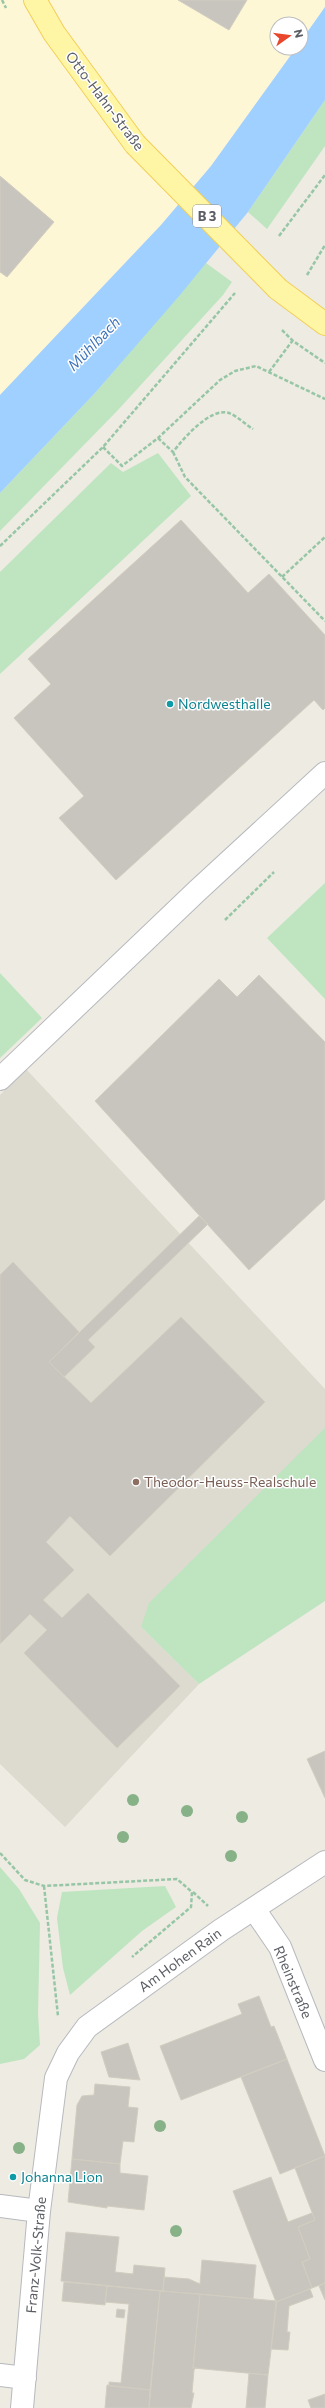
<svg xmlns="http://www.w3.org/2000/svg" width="325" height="2408" viewBox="0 0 325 2408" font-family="Commissioner,sans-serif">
<rect width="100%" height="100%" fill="#edebe2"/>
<path fill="#fef7d6" d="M0,0H325V7L301,41V24H277V48H296L211,166L161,225L0,395Z"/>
<path fill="#dddad0" d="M26,1069L325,1389V1429L141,1627L199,1684L65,1827L0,1764V1095Z"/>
<path fill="#bee5c0" d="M325,100V146L267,229L248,212Z
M206,263L232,282L223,295L118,410L0,531V493L95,393Z
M158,453L191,496L0,674V572L111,463L123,472Z
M325,883V999L267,938Z
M0,973L42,1018L0,1058Z
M325,1428V1601L199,1684L141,1627L149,1603Z
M0,1867L19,1889L40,1923L38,2014L40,2045L24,2059L0,2064Z
M165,1886L176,1907L142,1931L70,1995L63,1968L57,1918L62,1892Z"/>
<path fill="#a0d0ff" d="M325,7V100L248,212L180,295L95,393L0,493V395L161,225L211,166L296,48H301V41Z"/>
<path fill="#c8c5bf" stroke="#d2cdc0" d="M178,0H247L229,30Z
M0,176L54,222L7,277L0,272Z
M181,520L248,593L269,574L325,635V708L323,710L314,700L116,880L59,818L84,796L14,718L51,684L28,659Z
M259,975L325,1042V1199L249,1270L95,1101L219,979L237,997Z
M199,1216L208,1224L88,1340L95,1347L64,1377L49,1362Z
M13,1262L79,1332L49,1362L91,1403L181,1317L265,1402L110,1556L70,1516L46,1542L74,1570L43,1600L62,1618L88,1593L180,1686L117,1748L24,1653L47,1630L30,1614L0,1644V1275Z
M325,1751V1798L307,1759Z
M259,1996L271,2027L274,2026L287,2059L181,2100L160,2046L242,2014L238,2004Z
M128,2043L140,2080L109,2077L101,2052Z
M287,2059L325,2156L280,2174L241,2077Z
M95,2084L130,2087L128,2107L138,2108L134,2142L123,2141L120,2164L72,2159L77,2105L82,2096L94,2095Z
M325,2156V2283L312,2288L302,2262L310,2259L298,2227L315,2220L295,2168Z
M72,2159L120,2164V2173L148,2176L144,2210L107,2206V2208L68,2202Z
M271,2177L288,2222L312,2213L315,2220L298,2227L310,2259L302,2262L312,2288L276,2302L233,2191Z
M66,2232L119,2237L115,2272L133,2274L134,2265L165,2268L163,2291L61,2281Z
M202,2260L256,2265L253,2299L163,2291L164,2277L189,2279L200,2284Z
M64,2282L107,2286L105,2305L62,2301Z
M325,2283V2300L319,2286Z
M107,2286L160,2291L150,2390L109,2386V2382L121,2383L129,2304L105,2302Z
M310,2289L313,2297L289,2306L287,2332H290L288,2350L271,2349L276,2302Z
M160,2291L200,2294L193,2368H196L194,2370L192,2393H194L191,2408H149Z
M200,2294L277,2301L268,2375L193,2368Z
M117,2309L125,2310L124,2318L116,2317Z
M249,2373L268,2375L265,2408H246Z
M107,2385L150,2390L149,2408H105Z
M325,2394V2408H311L308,2400Z"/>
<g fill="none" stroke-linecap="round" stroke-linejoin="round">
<g stroke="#b7b9be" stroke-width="24">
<path id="minor" d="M0,1079L197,891L325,773
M254,1909L280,1947L325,2060
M0,2206L39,2211
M0,2375L25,2378
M22,2408L39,2211L56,2078L68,2053L87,2027L221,1930L325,1862"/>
</g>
<g stroke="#f1cf57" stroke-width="24">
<path id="major" d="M35,0L54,33L135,144
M278,289L325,324"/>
</g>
<path stroke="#97c6a7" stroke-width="2.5" stroke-dasharray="4 2" stroke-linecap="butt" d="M2,0L6,8
M279,236L325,175
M307,275L325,245
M282,330L293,341L325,363
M269,372L293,340
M158,438L173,452C183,439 210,407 229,413C237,416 246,425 253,429
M103,447L122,466L158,438L220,380L235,371L256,366L325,399
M173,452L185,477L325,621
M0,546L103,447L235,293
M282,577L325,537
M225,920L274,872
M0,1853L25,1880L44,1886L177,1879L192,1892L191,1907L132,1957
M44,1886L58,2016
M193,1892L208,1906"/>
<use href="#minor" stroke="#fff" stroke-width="22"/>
<use href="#major" stroke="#fff6a5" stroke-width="22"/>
<g stroke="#f1cf57" stroke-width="24" stroke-linecap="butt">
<path id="major-bridge" d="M135,144L278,289"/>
</g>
<use href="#major-bridge" stroke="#fff6a5" stroke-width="22"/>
</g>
<g fill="#87b187">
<circle cx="133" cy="1800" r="6"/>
<circle cx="187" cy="1811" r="6"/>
<circle cx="242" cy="1817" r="6"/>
<circle cx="123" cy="1837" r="6"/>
<circle cx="231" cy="1856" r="6"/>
<circle cx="160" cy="2126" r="6"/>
<circle cx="19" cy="2148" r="6"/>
<circle cx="176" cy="2231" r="6"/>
</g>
<g fill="#0f9aa8" stroke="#fff" stroke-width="1.5">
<circle cx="170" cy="704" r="4"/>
<circle cx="13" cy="2177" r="4"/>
</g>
<circle fill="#8d6e63" stroke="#fff" stroke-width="1.5" cx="136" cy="1482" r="4"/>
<g text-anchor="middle" stroke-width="3" stroke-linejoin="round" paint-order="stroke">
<rect fill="#fff" stroke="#8c8e92" stroke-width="1" x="193" y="205" width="28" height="22" rx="3"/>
<g font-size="13" font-weight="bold" fill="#5a5d63">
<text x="207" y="221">B 3</text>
</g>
<g font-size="14" fill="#5a5d63" stroke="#fff">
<text transform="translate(105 101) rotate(53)" y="5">Otto-Hahn-Straße</text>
<text transform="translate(180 1960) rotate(-36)" y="5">Am Hohen Rain</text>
<text transform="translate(293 1982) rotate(67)" y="5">Rheinstraße</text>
<text transform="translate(36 2255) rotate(-85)" y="5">Franz-Volk-Straße</text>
</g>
<g font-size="14" fill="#0d838f" stroke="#fff" text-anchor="start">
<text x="178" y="709">Nordwesthalle</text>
<text x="21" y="2182">Johanna Lion</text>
</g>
<g font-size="14" fill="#785e54" stroke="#fff" text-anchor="start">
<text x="144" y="1487">Theodor-Heuss-Realschule</text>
</g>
<g font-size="15" font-style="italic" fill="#4074b9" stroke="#fff">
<text transform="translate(94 344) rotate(-46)" y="5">Mühlbach</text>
</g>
</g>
<g transform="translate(289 36) rotate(76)"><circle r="19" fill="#ffffff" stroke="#bdbec1"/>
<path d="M0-3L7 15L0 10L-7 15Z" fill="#e9462c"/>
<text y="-6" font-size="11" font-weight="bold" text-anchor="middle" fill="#5a5d63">N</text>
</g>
</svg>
